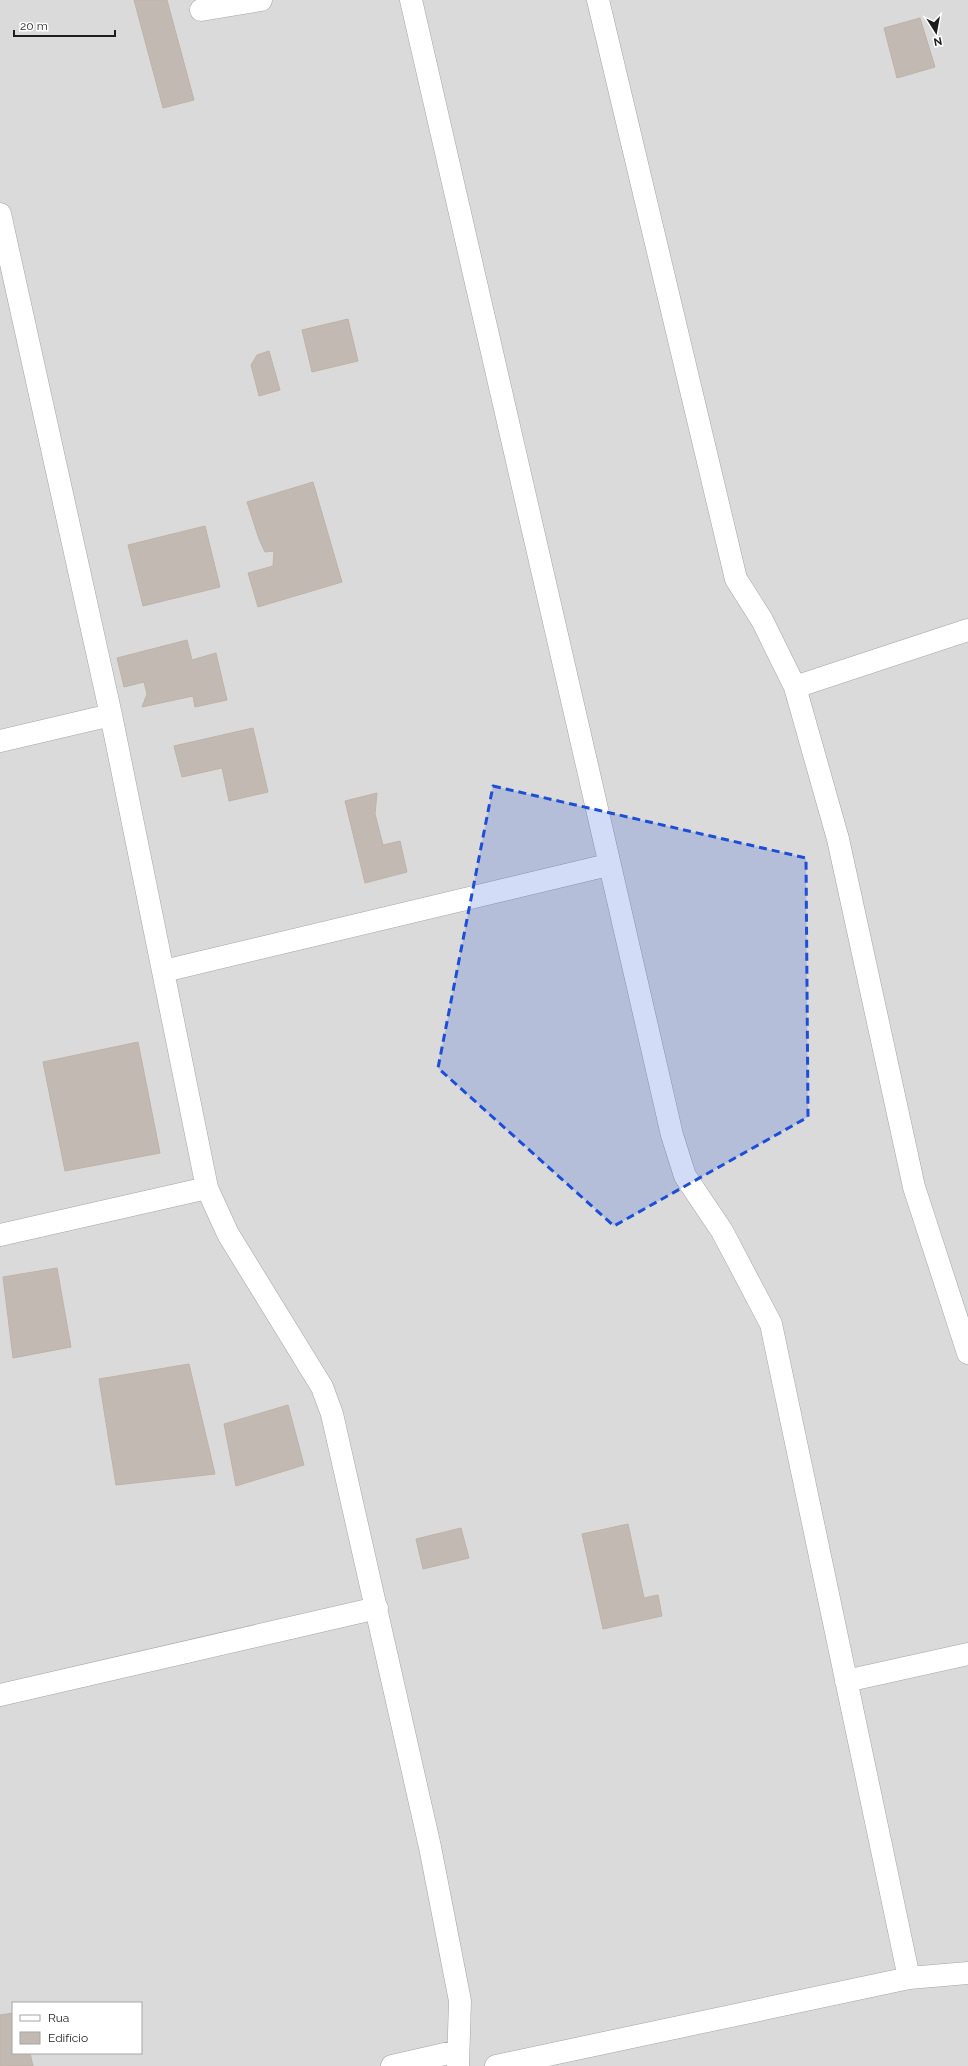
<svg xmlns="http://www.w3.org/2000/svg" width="968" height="2066" viewBox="0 0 968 2066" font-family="Raleway,sans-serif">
<rect width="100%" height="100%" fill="#eeebe3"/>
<path fill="#dbdada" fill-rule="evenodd" d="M0,0H968V2066H0ZM13,2003H141V2053H13Z"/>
<path fill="#c2bab2" stroke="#bfb2a6" d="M134,0H167L194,100L163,108Z
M920,18L935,67L897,78L884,28Z
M348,319L358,361L312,372L302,330Z
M269,351L280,390L259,396L251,365L257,355Z
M313,482L342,582L258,607L248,573L273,566L274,551L265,552L259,539L247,502Z
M205,526L220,587L143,606L128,545Z
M187,640L192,660L216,653L227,700L195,707L193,696L142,707L147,694L144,682L124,687L117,658Z
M253,728L268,792L229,801L222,768L182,777L174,746Z
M377,793L375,814L383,845L400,841L407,872L365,883L345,801Z
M138,1042L160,1153L65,1171L43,1062Z
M57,1268L71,1347L13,1358L3,1277Z
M189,1364L215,1474L116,1485L99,1379Z
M288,1405L304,1465L236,1486L224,1424Z
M628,1524L644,1598L658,1595L662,1616L603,1629L582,1534Z
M461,1528L469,1558L423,1569L416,1539Z
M13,2013V2053H30L33,2066H0V2015Z"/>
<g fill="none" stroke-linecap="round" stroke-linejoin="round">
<g stroke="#a4a4a4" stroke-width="23">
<path id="minor" d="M411,0L672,1135L685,1176L722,1231L771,1324L909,1978
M598,0L736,579L762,620L795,687L838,839L914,1187L968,1353
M201,10L261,0
M0,214L111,715L207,1188L228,1234L322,1387L332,1414L430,1847L460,2001L458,2066
M795,687L968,630
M0,741L111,715
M164,971L608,865
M0,1235L207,1188
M846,1681L968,1654
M0,1695L377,1608
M392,2066L458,2051
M496,2066L909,1978L968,1973"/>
</g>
<use href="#minor" stroke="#fff" stroke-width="22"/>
</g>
<path fill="#1d4ed8" fill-opacity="0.2" stroke="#1d4ed8" stroke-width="3" stroke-dasharray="8 5" stroke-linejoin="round" d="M493,786L806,858L808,1117L614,1226L438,1068Z"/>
<rect x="12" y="2002" width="130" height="52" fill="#ffffff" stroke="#a5a5a5"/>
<rect x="20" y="2015" width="20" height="6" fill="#ffffff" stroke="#a5a5a5"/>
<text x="48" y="2022" font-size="12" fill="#1d1d1d">Rua</text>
<rect x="20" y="2032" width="20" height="12" fill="#c2bab2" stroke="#a5a5a5"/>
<text x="48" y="2042" font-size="12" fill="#1d1d1d">Edifício</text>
<g transform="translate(936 32) rotate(169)" stroke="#ffffff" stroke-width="3" paint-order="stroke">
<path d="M0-3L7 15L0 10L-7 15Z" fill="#1d1d1d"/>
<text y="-6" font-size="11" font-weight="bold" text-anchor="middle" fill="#1d1d1d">N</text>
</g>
<path d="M14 30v6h101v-6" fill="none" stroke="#1d1d1d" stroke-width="2"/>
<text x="20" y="30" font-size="12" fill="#1d1d1d" stroke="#ffffff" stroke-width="3" paint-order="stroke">20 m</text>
</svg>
